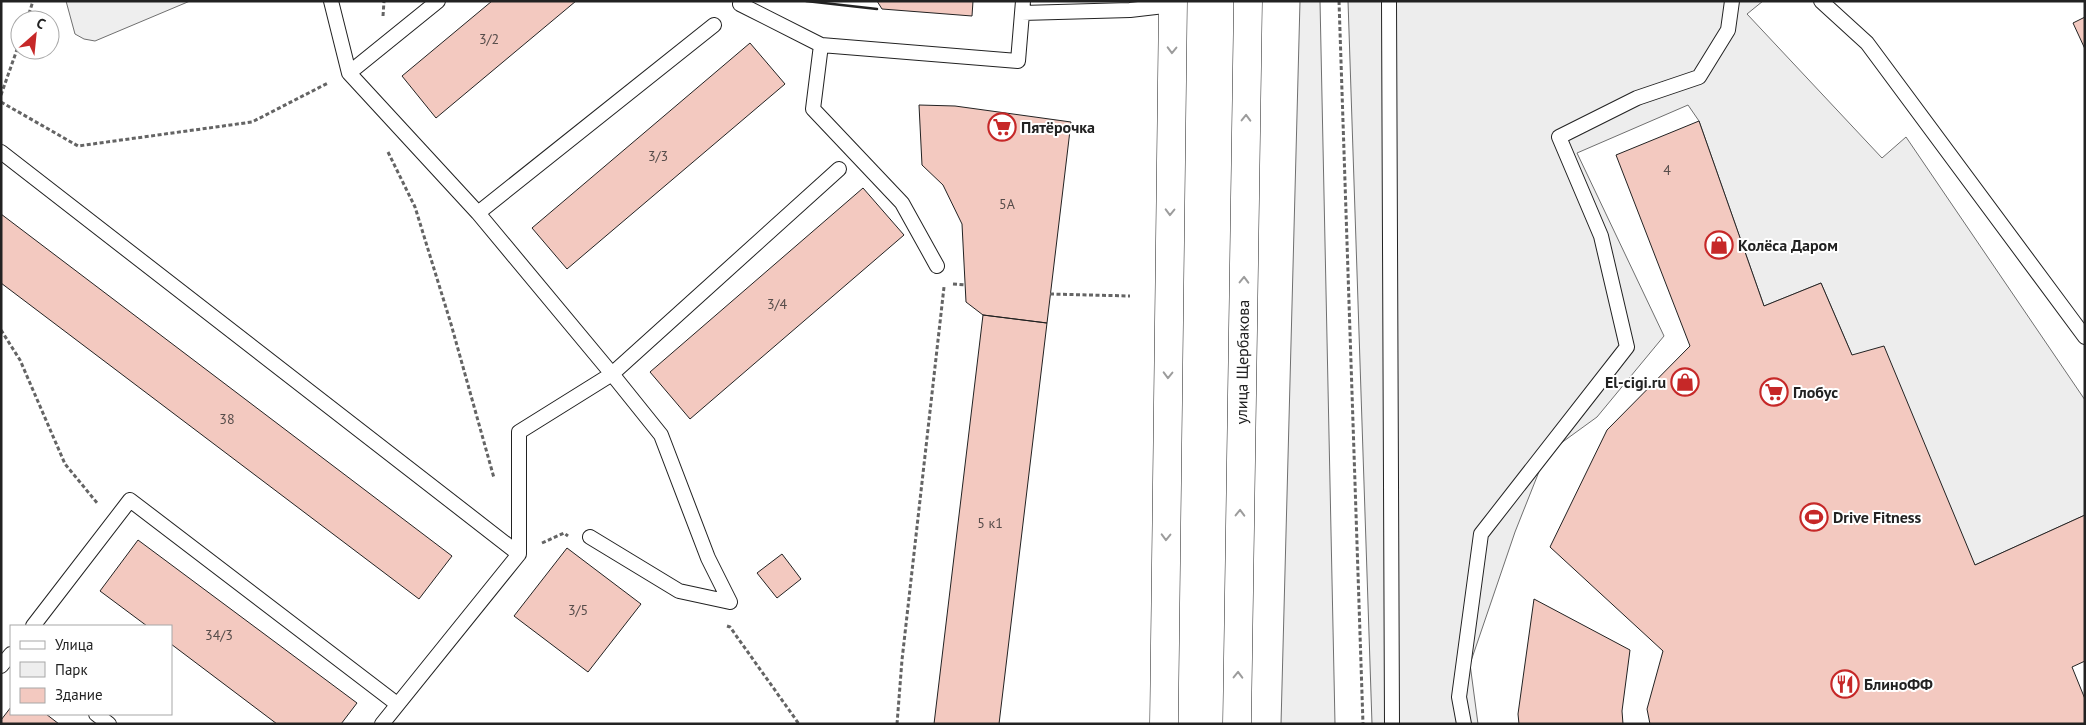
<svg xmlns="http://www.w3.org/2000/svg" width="2086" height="725" viewBox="0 0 2086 725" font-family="'PT Sans',sans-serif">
<rect width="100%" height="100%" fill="#fff"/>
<path fill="#eee" stroke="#6f6f6f" d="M66,1H190L95,41L84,39L75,34Z
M1300,1H1320L1335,724H1281Z"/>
<path fill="#ededed" stroke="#6f6f6f" d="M1348,1H1763L1747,14L1882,158L1906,137L2085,400V515L1975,565L1852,355L1821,283L1764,306L1699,121L1688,105L1577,153L1664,336L1597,417L1546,454L1515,532L1470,664L1478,724H1372Z"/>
<path fill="#f3c9c0" stroke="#222" d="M492,1H576L436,118L402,76Z
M877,1H973L972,16L882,9Z
M2085,17V49L2073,23Z
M750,43L785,84L567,269L532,228Z
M919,105L955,106L1071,122L1047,323L983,315L966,302L962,224L943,185L922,165Z
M1699,121L1764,306L1821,283L1852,355L1884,346L1975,565L2085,515V661L2072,667L2085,699V724H1650L1647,709L1663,651L1550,547L1607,430L1690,346L1616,155Z
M863,188L904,235L690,419L650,372Z
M1,214L452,556L419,599L1,283Z
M983,315L1047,323L999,724H934Z
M138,540L357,703L341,724H277L171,644V626H147L100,591Z
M567,548L641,604L588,672L514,616Z
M782,554L801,579L777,598L757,573Z
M1534,599L1630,650L1622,711L1623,724H1519L1518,714Z
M11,707V714H46L59,724H1V720Z"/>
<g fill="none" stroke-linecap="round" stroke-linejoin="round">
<g stroke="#222" stroke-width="16">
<path id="lane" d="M1023,1L1022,13L1130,10L1173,5
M1389,1L1392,724
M1821,1L1867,43L2085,337
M740,4L821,45L1018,61L1022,13
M821,45L813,109L902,203L937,266
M349,73L438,1
M1,152L519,554V432L612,374L478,213L349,73L331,1
M478,213L714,25
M590,537L679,591L730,602L708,558L661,435L612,374L839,169
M33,626L130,500L397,704
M1,666L11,654
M96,714L109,724
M382,724L519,554
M1464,724L1459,697L1481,534L1627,347L1601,236L1559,137L1637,98L1699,77L1728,30L1732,1"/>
</g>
<g stroke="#222" stroke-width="29">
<path id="primary" d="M1164,724L1173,1
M1237,724L1248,1"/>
</g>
<path stroke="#646464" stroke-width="3" stroke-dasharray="4 2.5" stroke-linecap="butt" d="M1339,1L1363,724
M383,16L384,1
M27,20L33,1
M1,95L20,41
M1,102L78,146L252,122L328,83
M388,152L415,207L451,324L494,478
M953,284L966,285
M1050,294L1130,296
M1,330L20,360L65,464L98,504
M542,543L564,533L568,536
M727,626L730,627L799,724
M897,724L902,660L944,287"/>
<use href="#lane" stroke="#fff" stroke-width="14"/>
<use href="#primary" stroke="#fff" stroke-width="28"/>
<path stroke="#222" stroke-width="2.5" d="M806,1L877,9"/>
</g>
<defs><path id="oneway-chevron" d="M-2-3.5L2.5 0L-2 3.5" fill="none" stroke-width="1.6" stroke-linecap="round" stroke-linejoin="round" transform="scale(1.25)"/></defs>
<g stroke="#9c9c9c">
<use href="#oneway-chevron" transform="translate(1172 50) rotate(91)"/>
<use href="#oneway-chevron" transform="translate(1246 118) rotate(-89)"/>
<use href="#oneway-chevron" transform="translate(1170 212) rotate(91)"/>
<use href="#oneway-chevron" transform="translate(1244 280) rotate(-89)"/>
<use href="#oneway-chevron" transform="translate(1168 375) rotate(91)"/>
<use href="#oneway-chevron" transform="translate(1240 513) rotate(-89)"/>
<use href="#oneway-chevron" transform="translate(1166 537) rotate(91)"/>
<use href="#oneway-chevron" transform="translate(1238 675) rotate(-89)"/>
</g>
<defs>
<g id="supermarket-ring" transform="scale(1.4375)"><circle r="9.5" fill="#fff" stroke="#c62828" stroke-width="1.5"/><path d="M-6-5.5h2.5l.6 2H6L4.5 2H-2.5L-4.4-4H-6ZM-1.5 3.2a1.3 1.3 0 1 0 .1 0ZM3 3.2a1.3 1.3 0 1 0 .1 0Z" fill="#c62828"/></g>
<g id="shop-ring" transform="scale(1.4375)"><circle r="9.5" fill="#fff" stroke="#c62828" stroke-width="1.5"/><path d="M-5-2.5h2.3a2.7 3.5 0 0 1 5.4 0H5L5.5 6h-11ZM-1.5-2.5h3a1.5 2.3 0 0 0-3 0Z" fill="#c62828"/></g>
<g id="stadium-ring" transform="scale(1.4375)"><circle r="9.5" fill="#fff" stroke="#c62828" stroke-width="1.5"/><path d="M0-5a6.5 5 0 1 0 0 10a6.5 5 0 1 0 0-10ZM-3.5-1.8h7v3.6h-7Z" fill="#c62828"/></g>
<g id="restaurant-ring" transform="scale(1.4375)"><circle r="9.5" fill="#fff" stroke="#c62828" stroke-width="1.5"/><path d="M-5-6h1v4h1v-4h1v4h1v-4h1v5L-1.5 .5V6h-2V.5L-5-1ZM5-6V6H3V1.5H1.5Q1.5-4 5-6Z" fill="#c62828"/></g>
</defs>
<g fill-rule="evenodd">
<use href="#supermarket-ring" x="1002" y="127"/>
<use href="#shop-ring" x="1719" y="245"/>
<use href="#shop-ring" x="1685" y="382"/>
<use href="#supermarket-ring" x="1774" y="392"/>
<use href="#stadium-ring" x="1814" y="517"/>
<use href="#restaurant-ring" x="1845" y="684"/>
</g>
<g text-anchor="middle" stroke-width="4" stroke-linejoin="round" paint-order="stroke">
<g font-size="14" fill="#564c4a">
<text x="489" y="44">3/2</text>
<text x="658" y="161">3/3</text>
<text x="1667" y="175">4</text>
<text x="1007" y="209">5А</text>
<text x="777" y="309">3/4</text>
<text x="227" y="424">38</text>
<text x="990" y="528">5 к1</text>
<text x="578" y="615">3/5</text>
<text x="219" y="640">34/3</text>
</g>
<g font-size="16" font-weight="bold" fill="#222" stroke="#fff" text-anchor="start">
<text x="1021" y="133">Пятёрочка</text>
<text x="1738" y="251">Колёса Даром</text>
<text x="1666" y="388" text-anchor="end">El-cigi.ru</text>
<text x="1793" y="398">Глобус</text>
<text x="1833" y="523">Drive Fitness</text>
<text x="1864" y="690">БлиноФФ</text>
</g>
<g font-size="16" fill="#222" stroke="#fff">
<text transform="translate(1242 362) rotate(-89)" y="6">улица Щербакова</text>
</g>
</g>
<rect width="2086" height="725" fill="none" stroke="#222222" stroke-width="5"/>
<rect x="10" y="625" width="162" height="90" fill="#ffffff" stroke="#a7a7a7"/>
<rect x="20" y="641" width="25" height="8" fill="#ffffff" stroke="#a7a7a7"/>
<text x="55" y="650" font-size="15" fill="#222222">Улица</text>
<rect x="20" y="662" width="25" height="15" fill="#eeeeee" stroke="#a7a7a7"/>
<text x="55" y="675" font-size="15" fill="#222222">Парк</text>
<rect x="20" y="688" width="25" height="15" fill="#f3c9c0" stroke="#a7a7a7"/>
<text x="55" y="700" font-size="15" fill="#222222">Здание</text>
<g transform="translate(35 35) rotate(27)"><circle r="24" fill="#ffffff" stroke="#a7a7a7"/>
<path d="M0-4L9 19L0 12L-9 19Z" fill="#c62828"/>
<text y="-8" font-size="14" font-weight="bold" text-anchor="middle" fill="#222222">С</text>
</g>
</svg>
